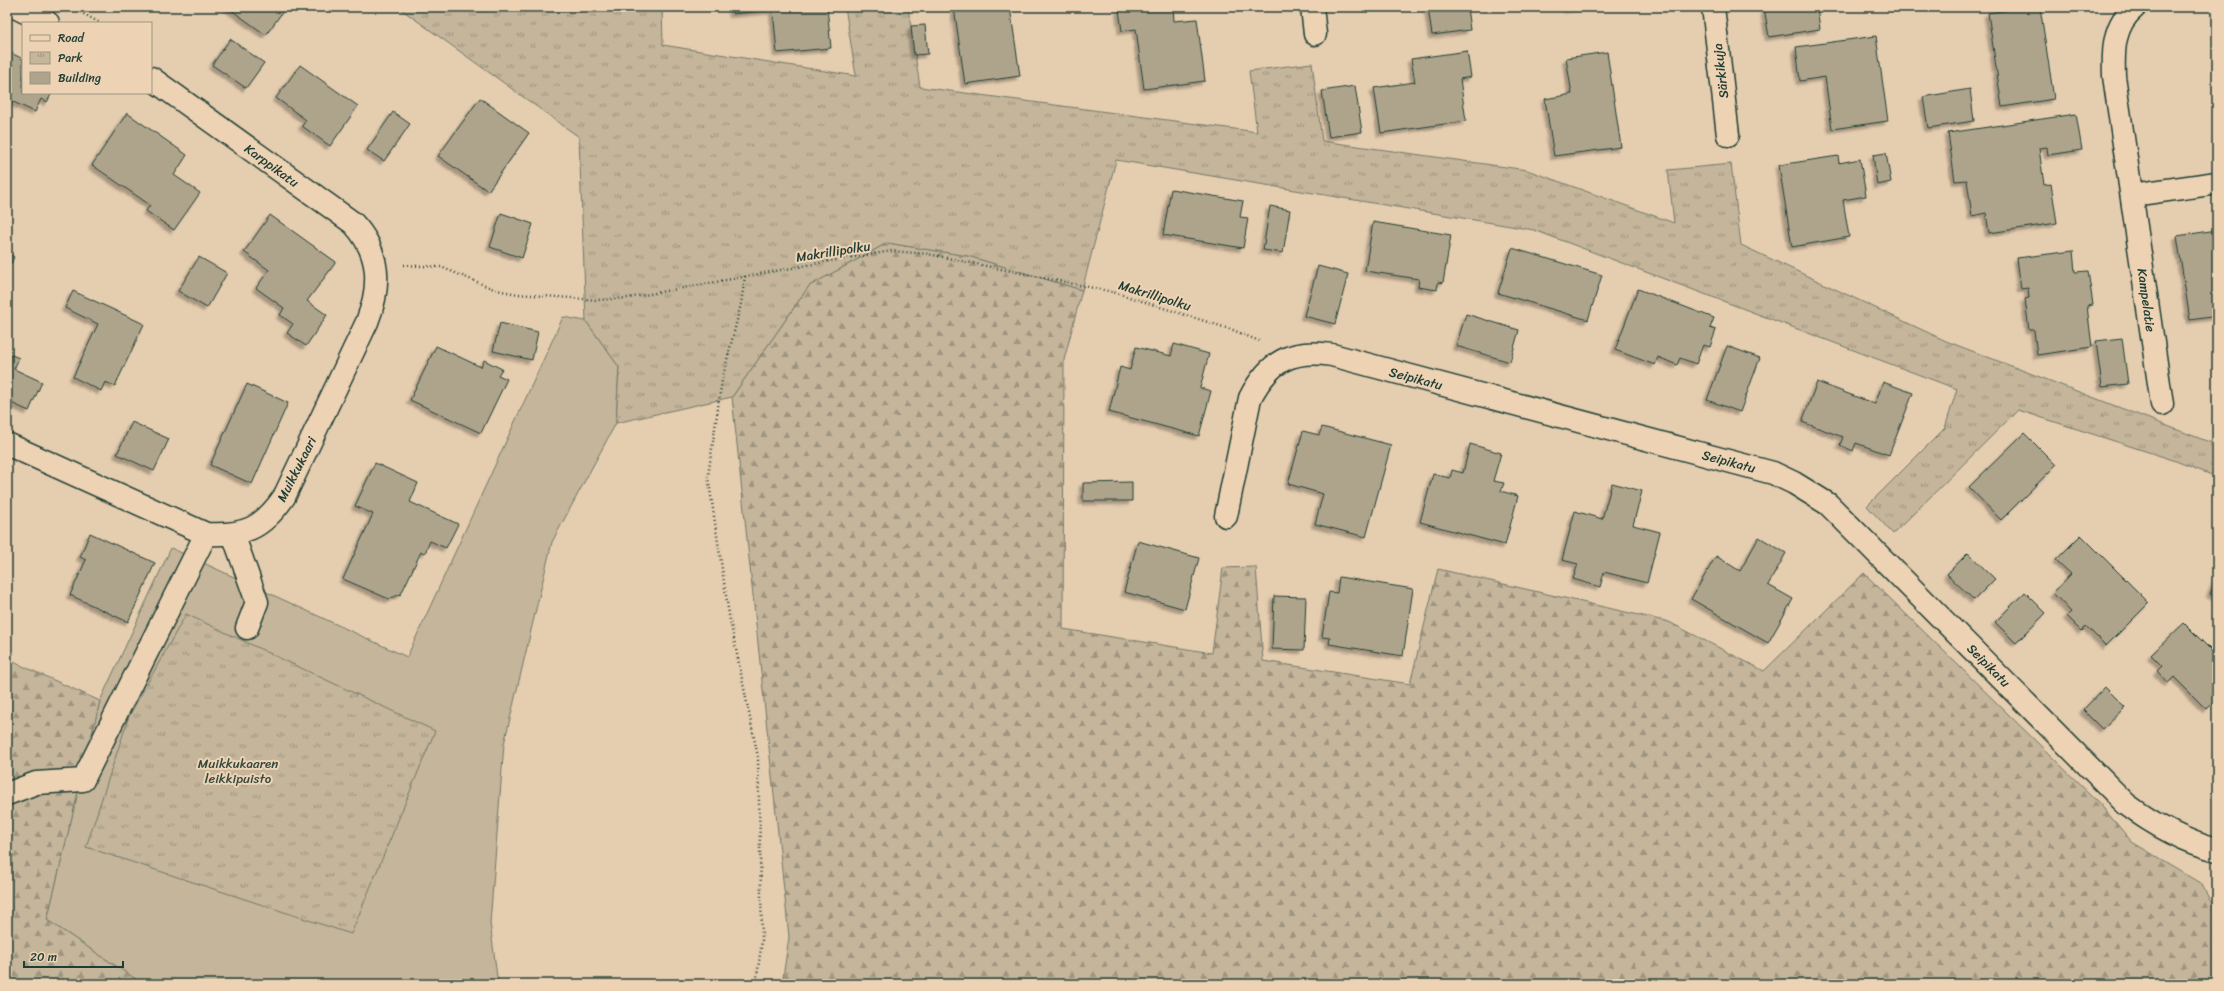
<svg xmlns="http://www.w3.org/2000/svg" width="2224" height="991" viewBox="0 0 2224 991" font-family="Sriracha,sans-serif">
<defs>
<pattern id="forest-firs" width="22" height="20" patternUnits="userSpaceOnUse"><rect width="22" height="20" fill="#c4b59b"/><path d="M5 1l3.5 6h-7zM16 11l3.5 6h-7z" fill="#9f947f"/></pattern>
<pattern id="park-tufts" width="24" height="20" patternUnits="userSpaceOnUse"><rect width="24" height="20" fill="#c4b59b"/><path d="M3 7l-1-3M5 7V3M7 7l1-3M15 17l-1-3M17 17v-4M19 17l1-3" fill="none" stroke="#9f947f"/></pattern>
<filter id="shadow"><feDropShadow dx="-3.5" dy="3.5" stdDeviation="1" flood-color="#0004"/></filter>
</defs>
<rect width="100%" height="100%" fill="#e5cdaf"/>
<filter id="ink" filterUnits="userSpaceOnUse"><feTurbulence type="fractalNoise" baseFrequency=".025" numOctaves="2"/><feDisplacementMap in="SourceGraphic" scale="8" xChannelSelector="R" yChannelSelector="G"/><feConvolveMatrix kernelMatrix="1 2 1 2 8 2 1 2 1" color-interpolation-filters="sRGB"/></filter>
<g filter="url(#ink)">
<path fill="#c4b59b" stroke="#727968" d="M563,317L586,321L619,367L616,423L552,542L504,744L490,923L498,984H143L47,920L100,701L171,548L407,657Z"/>
<path fill="url(#forest-firs)" stroke="#727968" d="M887,243L968,256L1082,290L1064,360L1063,629L1212,653L1223,568L1256,567L1263,661L1410,684L1438,569L1669,622L1764,671L1864,573L2099,803L2132,842L2201,883L2217,914V984H782L789,937L732,397L809,286Z
M7,659L100,701L47,920L143,984H7Z"/>
<path fill="url(#park-tufts)" stroke="#727968" d="M398,7H662L663,45L856,76L845,7H908L920,87L1257,132L1249,71L1312,63L1322,141L1527,170L1674,223L1668,170L1731,164L1741,245L1946,341L2217,445V477L2173,460L2018,410L1893,534L1867,506L1945,428L1957,389L1534,230L1116,160L1082,290L968,256L887,243L809,286L732,397L616,423L619,367L586,321L579,137Z
M186,614L435,731L351,934L86,847L129,716Z"/>
<path fill="#aea48c" stroke="#1f3d34" filter="url(#shadow)" d="M227,7H286L266,35Z
M732,7H827L831,48L777,53L773,10L733,14Z
M954,7H1010L1020,76L965,84Z
M1139,7H1173L1174,21L1197,19L1205,81L1144,89L1136,29L1122,31L1119,10Z
M1428,7H1467L1470,30L1432,35Z
M1567,7H1583L1567,9Z
M1764,7H1817L1820,29L1769,37Z
M2029,7H2040L2054,99L2002,107L1988,13Z
M925,25L928,54L914,55L911,26Z
M1876,36L1888,121L1832,129L1825,77L1800,81L1796,47Z
M230,39L264,63L246,88L212,65Z
M7,51L23,59V93H52L47,102L41,99L35,112L7,99Z
M1467,51L1471,77L1460,79L1466,121L1381,133L1374,88L1415,82L1411,59Z
M1607,52L1621,147L1554,156L1545,99L1572,94L1566,58Z
M300,65L358,106L330,146L302,126L306,120L276,98Z
M1355,86L1362,132L1329,137L1322,91Z
M1970,89L1974,121L1928,128L1923,97Z
M480,98L529,133L488,191L438,156Z
M393,112L410,124L384,161L367,150Z
M127,113L187,155L174,175L200,193L174,230L146,211L150,205L92,165Z
M2076,114L2082,150L2048,155L2047,147L2039,148L2044,185L2051,184L2057,223L1989,233L1986,213L1972,216L1967,180L1955,181L1948,133Z
M1886,153L1891,182L1877,185L1873,155Z
M1838,156L1839,163L1860,159L1866,196L1843,200L1849,237L1792,247L1779,165Z
M1171,189L1243,201L1240,217L1248,218L1243,248L1163,235Z
M1270,206L1290,210L1283,253L1263,250Z
M501,213L533,224L522,258L490,247Z
M270,215L336,262L307,301L327,315L306,346L287,333L293,324L280,315L284,308L256,288L269,270L244,252Z
M1373,222L1451,235L1443,283L1438,282L1437,290L1418,287L1419,279L1365,271Z
M2217,230V316L2190,320L2177,236Z
M1512,248L1602,275L1588,320L1498,293Z
M2073,251L2075,272L2088,271L2093,305L2087,306L2092,347L2037,355L2034,330H2029L2025,299L2029,298L2028,288L2021,289L2017,258Z
M7,253L14,257L7,271Z
M199,257L227,273L207,308L178,291Z
M1318,266L1348,274L1335,324L1304,316Z
M1638,289L1714,318L1710,328L1716,330L1710,347L1703,345L1696,364L1680,358L1677,365L1658,357L1655,365L1615,350Z
M73,291L144,324L115,386L105,382L101,391L73,377L98,324L65,308Z
M1466,314L1519,330L1510,362L1456,346Z
M500,323L538,332L532,360L493,351Z
M2122,338L2128,384L2102,387L2096,341Z
M1174,344L1209,354L1200,388L1211,391L1199,436L1109,412L1120,367L1130,370L1136,347L1171,356Z
M436,346L481,367L484,360L502,369L498,375L507,379L481,433L410,400Z
M1727,346L1760,358L1740,412L1707,400Z
M7,353L19,358L14,369L42,382L29,411L7,401Z
M1817,382L1875,404L1883,382L1913,393L1889,455L1856,443L1853,451L1840,445L1843,437L1802,422Z
M247,384L288,403L252,484L210,465Z
M132,422L169,439L154,471L117,454Z
M1322,427L1391,445L1366,537L1315,524L1323,494L1288,484L1303,431L1319,435Z
M2024,433L2056,465L2001,520L1969,487Z
M1470,444L1501,453L1493,481L1504,483L1501,491L1518,496L1505,545L1420,522L1433,474L1450,478L1452,470L1463,473Z
M375,463L418,483L410,502L458,524L446,548L430,541L425,553L421,552L401,594L389,599L343,579L373,514L355,506Z
M1132,482V501H1083V483Z
M1612,483L1642,491L1633,525L1660,532L1647,583L1604,572L1600,587L1573,579L1578,564L1562,560L1575,511L1602,519Z
M90,533L155,563L128,622L70,595L86,560L80,557Z
M2081,535L2149,603L2106,646L2086,626L2082,631L2067,616L2071,612L2053,593L2071,574L2056,560Z
M1759,537L1786,553L1768,585L1793,599L1768,643L1691,599L1716,556L1740,571Z
M1138,541L1199,558L1185,609L1124,592Z
M1968,553L1995,579L1974,600L1947,574Z
M2217,576V597L2210,594Z
M1339,577L1413,589L1403,656L1329,644L1330,638L1322,637L1329,592L1337,593Z
M2025,592L2046,613L2016,643L1995,622Z
M1274,596L1306,597L1304,650L1272,649Z
M2184,623L2217,656V698L2206,709L2174,677L2168,683L2157,671L2162,666L2151,655Z
M2105,687L2125,707L2102,729L2083,710Z"/>
<g fill="none" stroke-linecap="round" stroke-linejoin="round">
<g stroke="#1f3d34" stroke-width="25">
<path id="minor" d="M15,7L48,23
M1312,7L1315,34
M1713,7L1728,135
M2135,7C2113,25 2113,50 2114,76L2162,404
M2132,195L2217,183
M7,444L206,534C244,536 262,529 284,497L367,322C381,286 381,253 353,223L151,78
M1226,516L1250,398C1269,361 1291,349 1332,355L1773,473L1794,483L1828,504L2126,804C2154,825 2182,841 2217,850
M233,534L257,602L247,628
M7,794L36,783L83,780L206,534"/>
</g>
<path stroke="#1f3d34" stroke-width="2.5" stroke-dasharray="1 3" stroke-linecap="butt" d="M73,8L100,23
M404,265L441,267L496,290L518,294L597,300L628,298L830,261L892,251L928,254L1113,292L1233,330L1259,341
M745,276L741,304L722,380L708,476L729,615L758,757L762,940L756,984"/>
<use href="#minor" stroke="#edd3b4" stroke-width="22"/>
</g>
</g>
<g text-anchor="middle" stroke-width="4" stroke-linejoin="round" paint-order="stroke">
<g font-size="13" fill="#1f3d34" stroke="#edd3b4">
<text transform="translate(1720 71) rotate(-97)" y="5">Särkikuja</text>
<text transform="translate(272 165) rotate(36)" y="5">Karppikatu</text>
<text transform="translate(833 251) rotate(-9)" y="5">Makrillipolku</text>
<text transform="translate(1155 295) rotate(17)" y="5">Makrillipolku</text>
<text transform="translate(2147 300) rotate(82)" y="5">Kampelatie</text>
<text transform="translate(1416 378) rotate(15)" y="5">Seipikatu</text>
<text transform="translate(1729 461) rotate(15)" y="5">Seipikatu</text>
<text transform="translate(296 469) rotate(-63)" y="5">Muikkukaari</text>
<text transform="translate(1989 665) rotate(45)" y="5">Seipikatu</text>
</g>
<g font-size="13" fill="#30493e" stroke="#edd3b4">
<text x="238" y="768">Muikkukaaren<tspan x="238" dy="15">leikkipuisto</tspan></text>
</g>
</g>
<rect width="2224" height="991" fill="none" stroke="#edd3b4" stroke-width="24"/>
<rect x="12" y="12" width="2200" height="967" fill="none" stroke="#1f3d34" stroke-width="1.5" filter="url(#ink)"/>
<rect x="22" y="22" width="130" height="72" fill="#edd3b4" stroke="#9b9781"/>
<rect x="30" y="35" width="20" height="6" fill="#edd3b4" stroke="#9b9781"/>
<text x="58" y="42" font-size="12" fill="#1f3d34">Road</text>
<rect x="30" y="52" width="20" height="12" fill="url(#park-tufts)" stroke="#9b9781"/>
<text x="58" y="62" font-size="12" fill="#1f3d34">Park</text>
<rect x="30" y="72" width="20" height="12" fill="#aea48c" stroke="#9b9781"/>
<text x="58" y="82" font-size="12" fill="#1f3d34">Building</text>
<path d="M24 961v6h99v-6" fill="none" stroke="#1f3d34" stroke-width="2"/>
<text x="30" y="961" font-size="12" fill="#1f3d34" stroke="#edd3b4" stroke-width="3" paint-order="stroke">20 m</text>
</svg>
